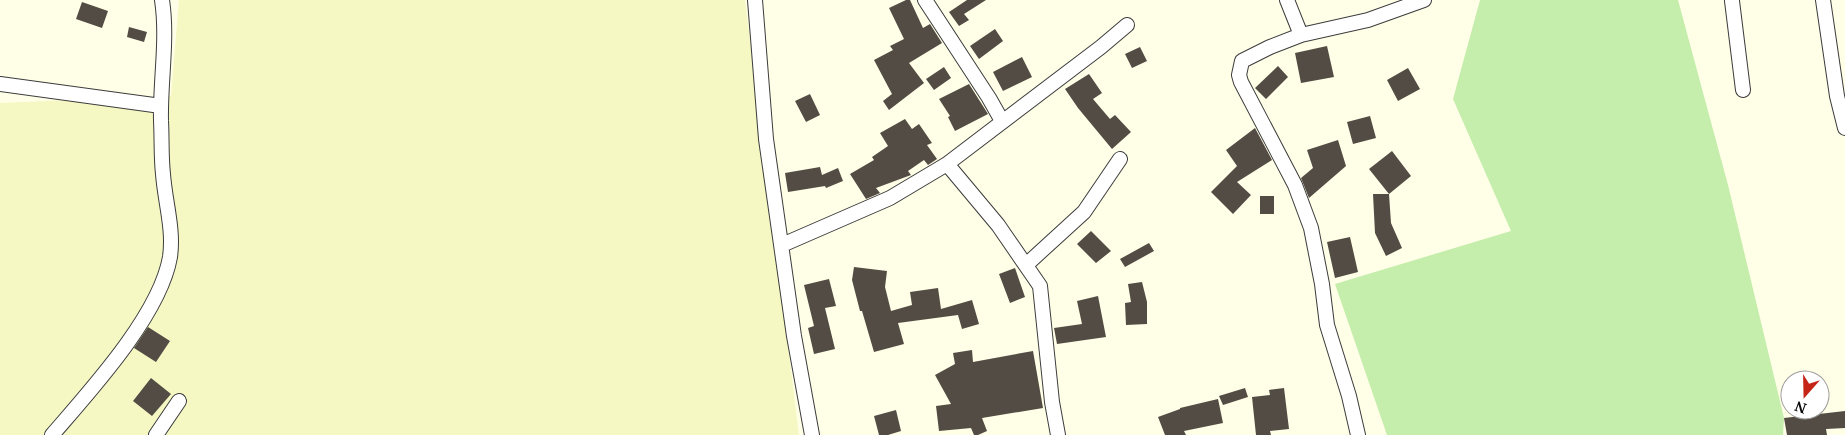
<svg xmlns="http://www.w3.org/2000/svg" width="1845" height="435" viewBox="0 0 1845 435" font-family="'Noto Serif',serif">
<rect width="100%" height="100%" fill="#fffee6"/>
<path fill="#f5f8c3" d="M179,0H745L799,435H0V103L171,96Z"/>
<path fill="#c5edac" d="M1480,0H1678L1728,185L1784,418L1783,435H1387L1335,284L1511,231L1453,99Z"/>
<path fill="#534c45" d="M906,0H910L923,28L930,24L942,43L909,63L924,83L889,110L883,101L892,94L874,60L893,50L890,46L904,39L889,8Z
M967,0H986L964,14L969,20L959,26L949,12Z
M82,2L108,11L102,28L76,19Z
M129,27L147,32L144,42L127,37Z
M995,29L1003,41L979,59L970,46Z
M1327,46L1334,77L1301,83L1295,53Z
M1140,47L1147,61L1132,68L1125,54Z
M1022,57L1032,77L1003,91L993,72Z
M1278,66L1288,77L1266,99L1255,88Z
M944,67L951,78L934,90L926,79Z
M1408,68L1420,89L1398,101L1387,80Z
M1089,74L1102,93L1093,99L1110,119L1115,115L1131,132L1112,149L1078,108L1065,89Z
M969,84L988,114L955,131L948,117L950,116L939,99Z
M810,94L820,115L806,122L795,101Z
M1370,116L1376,138L1353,144L1347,122Z
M905,119L912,129L919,124L932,143L927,145L937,159L928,165L924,160L908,171L911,175L876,188L880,193L866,199L850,174L874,160L872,157L888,146L880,133Z
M1255,128L1272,160L1237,182L1251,195L1233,214L1211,192L1237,166L1226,150Z
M1338,140L1346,166L1309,198L1301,178L1313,168L1307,150Z
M1392,151L1411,176L1389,194L1369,169Z
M820,167L822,175L838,168L843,181L826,188L825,186L788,192L785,173Z
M1373,194H1389L1391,223L1402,248L1386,256L1375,233Z
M1260,196H1274V214H1260Z
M1091,231L1111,251L1096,263L1077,244Z
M1350,237L1358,272L1335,278L1327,242Z
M1149,243L1154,251L1125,267L1120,259Z
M854,267L887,271L885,287L891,311L912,305L910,292L938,288L941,309L972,300L979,324L962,329L958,315L898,323L904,344L874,352L862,311H860L852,280Z
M1015,268L1025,297L1010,303L999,274Z
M829,279L836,306L825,308L835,349L814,354L808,328L814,326L804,285Z
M1142,282L1147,302V324L1126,325L1125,303L1131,302L1128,284Z
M1098,296L1106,337L1057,344L1054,328L1082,324L1077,301Z
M148,327L170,341L156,362L134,348Z
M972,350L973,362L1033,351L1043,408L982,418L987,431L978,435H974L971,428L939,431L936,406L951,404L935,375L955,364L953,353Z
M151,378L171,394L152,416L133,401Z
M1245,388L1248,397L1223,405L1219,396Z
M1284,388L1289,429L1270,431L1271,435H1256L1252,397L1270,395L1269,390Z
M1218,399L1223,423L1184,431L1186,435H1165L1158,417L1180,409V408Z
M896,410L901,431L888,435H879L874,416Z
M1845,411V428L1826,429L1827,435H1787L1784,418Z"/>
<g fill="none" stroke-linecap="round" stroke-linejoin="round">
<g stroke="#3c3c3c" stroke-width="16">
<path id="minor" d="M755,0L766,139L794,336L812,435
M925,0L989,98L1002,121
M1287,0L1301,35
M1823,0L1837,96L1845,128
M1732,1L1743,90
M0,84L161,106
M947,164L998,225L1040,286L1052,402L1058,435
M782,245L890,198L947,164L1101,47L1127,25
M1026,265L1084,212L1120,159
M52,435C90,391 160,315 170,257C174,229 165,202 163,174C161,156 162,139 161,121C160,81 168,40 162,0
M156,435L179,401
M1358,435L1349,396L1327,325L1322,284L1311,228L1295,185L1241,82L1239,75L1242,61L1270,47L1301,35L1368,20L1424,0"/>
</g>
<use href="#minor" stroke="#fff" stroke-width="14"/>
</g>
<g transform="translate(1805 395) rotate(200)"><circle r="24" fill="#ffffff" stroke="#9d9d9d"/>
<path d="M0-4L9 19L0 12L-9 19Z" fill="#c52516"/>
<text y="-8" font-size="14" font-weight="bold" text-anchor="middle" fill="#090909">N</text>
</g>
</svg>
